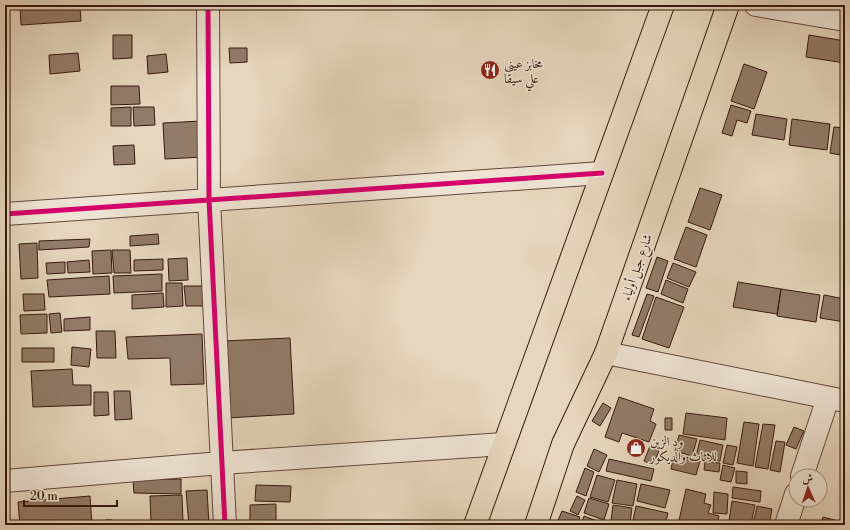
<svg xmlns="http://www.w3.org/2000/svg" width="850" height="530" viewBox="0 0 850 530" font-family="'Libre Bodoni',Amiri,serif">
<rect width="100%" height="100%" fill="#e6d6bd"/>
<filter id="stains"><feTurbulence type="fractalNoise" baseFrequency=".005" numOctaves="4"/><feColorMatrix values="0 0 0 0 .2 0 0 0 0 .09 0 0 0 0 .02 0 0 0 .5 -.17"/></filter>
<radialGradient id="worn" r=".72"><stop offset=".6" stop-color="#630" stop-opacity="0"/><stop offset="1" stop-color="#630" stop-opacity=".3"/></radialGradient>
<path fill="#927b69" stroke="#37190e" d="M20,5H99V6L80,7L81,21L21,25Z
M113,35H132V58L113,59Z
M809,35L845,41V63L806,57Z
M229,48H247V62L230,63Z
M78,53L80,71L50,74L49,55Z
M166,54L168,72L148,74L147,56Z
M744,64L767,72L754,109L731,101Z
M111,86H139L140,104L111,105Z
M731,105L751,111L747,123L737,120L732,136L722,133Z
M131,107V126H111V108Z
M133,107H154L155,125L134,126Z
M756,114L787,119L784,140L752,135Z
M792,119L830,124L827,150L789,145Z
M202,121L204,157L165,159L163,123Z
M834,127L845,128V156L830,153Z
M134,145L135,164L114,165L113,146Z
M700,188L722,195L710,230L688,222Z
M686,227L707,235L696,267L674,259Z
M158,234L159,244L130,246V236Z
M90,239L89,247L39,250V241Z
M37,243L38,278L21,279L19,244Z
M111,250L112,273L93,274L92,251Z
M112,250H130L131,273H114Z
M657,257L668,261L658,292L646,288Z
M187,258L188,280L169,281L168,259Z
M163,259V270L134,271V260Z
M89,260L90,272L68,273L67,262Z
M65,262V273L47,274L46,263Z
M673,263L696,272L689,287L667,278Z
M162,274V291L114,293L113,276Z
M109,276L110,294L49,297L47,280Z
M666,280L688,289L683,303L661,294Z
M738,282L781,289L777,314L733,307Z
M166,283H182L183,306L166,307Z
M184,286H204V306H186Z
M781,289L820,295L816,322L777,316Z
M163,293L164,307L132,309V295Z
M23,294H44L45,310L24,311Z
M647,294L654,296L639,337L632,335Z
M824,295L845,299V322L820,318Z
M656,297L684,307L669,348L642,339Z
M60,313L62,332L51,333L49,314Z
M47,314V333L21,334L20,315Z
M90,317V330L64,331V319Z
M96,331H115L116,358H97Z
M202,334L204,384L171,385L170,358L128,359L126,337Z
M290,338L294,414L227,418L223,341Z
M72,347L91,349L89,367L71,365Z
M22,348H54V362H22Z
M72,369L73,385H91V405L33,407L31,371Z
M114,391H130L132,419L115,420Z
M94,392H108L109,415L94,416Z
M619,397L654,409L650,421L656,424L649,442L622,433L619,442L605,437Z
M603,403L611,408L600,426L592,421Z
M686,413L727,418L725,440L683,434Z
M665,418H672V430H665Z
M744,422L759,424L753,466L737,463Z
M763,424L775,425L768,469L755,467Z
M794,427L804,431L796,449L786,445Z
M679,435L697,439L692,456L675,451Z
M700,440L723,445L720,461L696,456Z
M776,441L785,442L780,472L770,470Z
M727,445L737,447L733,465L723,463Z
M650,446L659,451L653,465L644,461Z
M594,449L607,455L599,472L587,466Z
M674,454L700,461L696,475L671,469Z
M609,459L654,469L651,481L606,471Z
M705,461L720,463L719,472L704,470Z
M723,465L735,468L731,482L720,480Z
M585,468L594,472L586,496L576,492Z
M736,471L747,472V484L736,483Z
M597,475L615,480L608,502L590,497Z
M181,479V494L134,493L133,480Z
M617,480L637,484L633,506L612,503Z
M641,484L670,490L665,508L637,501Z
M256,485L291,486L290,502L255,501Z
M733,487L761,491L760,502L732,498Z
M686,489L706,494L704,503L711,505L708,513L719,516L717,525H678Z
M207,490L209,525H189L186,491Z
M714,492L728,494L727,514L713,513Z
M182,495L183,522L151,523L150,496Z
M90,496L92,525H20L18,502Z
M577,496L585,500L578,515L570,511Z
M589,498L609,504L604,520L584,513Z
M732,501L755,505L751,525L729,521Z
M276,504V525H250V505Z
M613,505L632,508L630,523L611,521Z
M636,506L668,513L665,525H632Z
M757,506L772,509L769,525H753Z
M562,511L580,517L577,525H556Z
M584,516L608,525H581Z
M823,517L838,521L836,525H821Z
M105,520H112V525H105Z
M839,520L845,522V525H838Z"/>
<g fill="none" stroke-linecap="round" stroke-linejoin="round">
<g stroke="#63483a" stroke-width="24">
<path id="street" d="M208,5L209,199L225,525
M756,5L845,20
M5,214L602,173
M606,353L845,401
M802,476L828,398
M5,481L221,463L504,444
M786,525L796,494"/>
</g>
<g stroke="#37190e" stroke-width="24">
<path id="primary" d="M475,525L663,5
M536,525L563,444L606,353L728,5"/>
</g>
<use href="#street" stroke="#efe4d4" stroke-width="22"/>
<use href="#primary" stroke="#e6d6bd" stroke-width="22"/>
<g stroke="#efe4d4" stroke-width="8">
<path id="cycleway" d="M208,5L209,199L225,525
M5,214L602,173"/>
</g>
<use href="#cycleway" stroke="#d6006c" stroke-width="5"/>
</g>
<defs>
<g id="restaurant-disc" transform="scale(1)"><circle r="9.5" fill="#8f2418" stroke="#efe4d4"/><path d="M-5-6h1v4h1v-4h1v4h1v-4h1v5L-1.5 .5V6h-2V.5L-5-1ZM5-6V6H3V1.5H1.5Q1.5-4 5-6Z" fill="#fff"/></g>
<g id="shop-disc" transform="scale(1)"><circle r="9.5" fill="#8f2418" stroke="#efe4d4"/><path d="M-5-2.5h2.3a2.7 3.5 0 0 1 5.4 0H5L5.5 6h-11ZM-1.5-2.5h3a1.5 2.3 0 0 0-3 0Z" fill="#fff"/></g>
</defs>
<g fill-rule="evenodd">
<use href="#restaurant-disc" x="490" y="70"/>
<use href="#shop-disc" x="636" y="448"/>
</g>
<g text-anchor="middle" stroke-width="3" stroke-linejoin="round" paint-order="stroke">
<g font-size="13" fill="#37190e" stroke="#efe4d4" text-anchor="start">
<text x="504" y="68">مخابز عيني<tspan x="504" dy="15">علي سيقا</tspan></text>
<text x="650" y="446">ود الزين<tspan x="650" dy="15">للاثاث والديكور</tspan></text>
</g>
<g font-size="13" fill="#37190e" stroke="#efe4d4">
<text transform="translate(636 267) rotate(-71)" y="5">شارع جبل أولياء</text>
</g>
</g>
<rect width="850" height="530" fill="none" stroke="#e6d6bd" stroke-width="20"/>
<rect x="6" y="6" width="838" height="518" fill="none" stroke="#37190e" stroke-width="2"/>
<rect x="10" y="10" width="830" height="510" fill="none" stroke="#37190e"/>
<g transform="translate(808 488) rotate(357)"><circle r="19" fill="#efe4d4" stroke="#a59385"/>
<path d="M0-3L7 15L0 10L-7 15Z" fill="#8f2418"/>
<text y="-6" font-size="11" font-weight="bold" text-anchor="middle" fill="#37190e">ش</text>
</g>
<path d="M24 500v6h93v-6" fill="none" stroke="#37190e" stroke-width="2"/>
<text x="30" y="500" font-size="12" fill="#37190e" stroke="#efe4d4" stroke-width="3" paint-order="stroke">20 m</text>
<rect width="100%" height="100%" filter="url(#stains)"/>
<rect width="100%" height="100%" fill="url(#worn)"/>
</svg>
